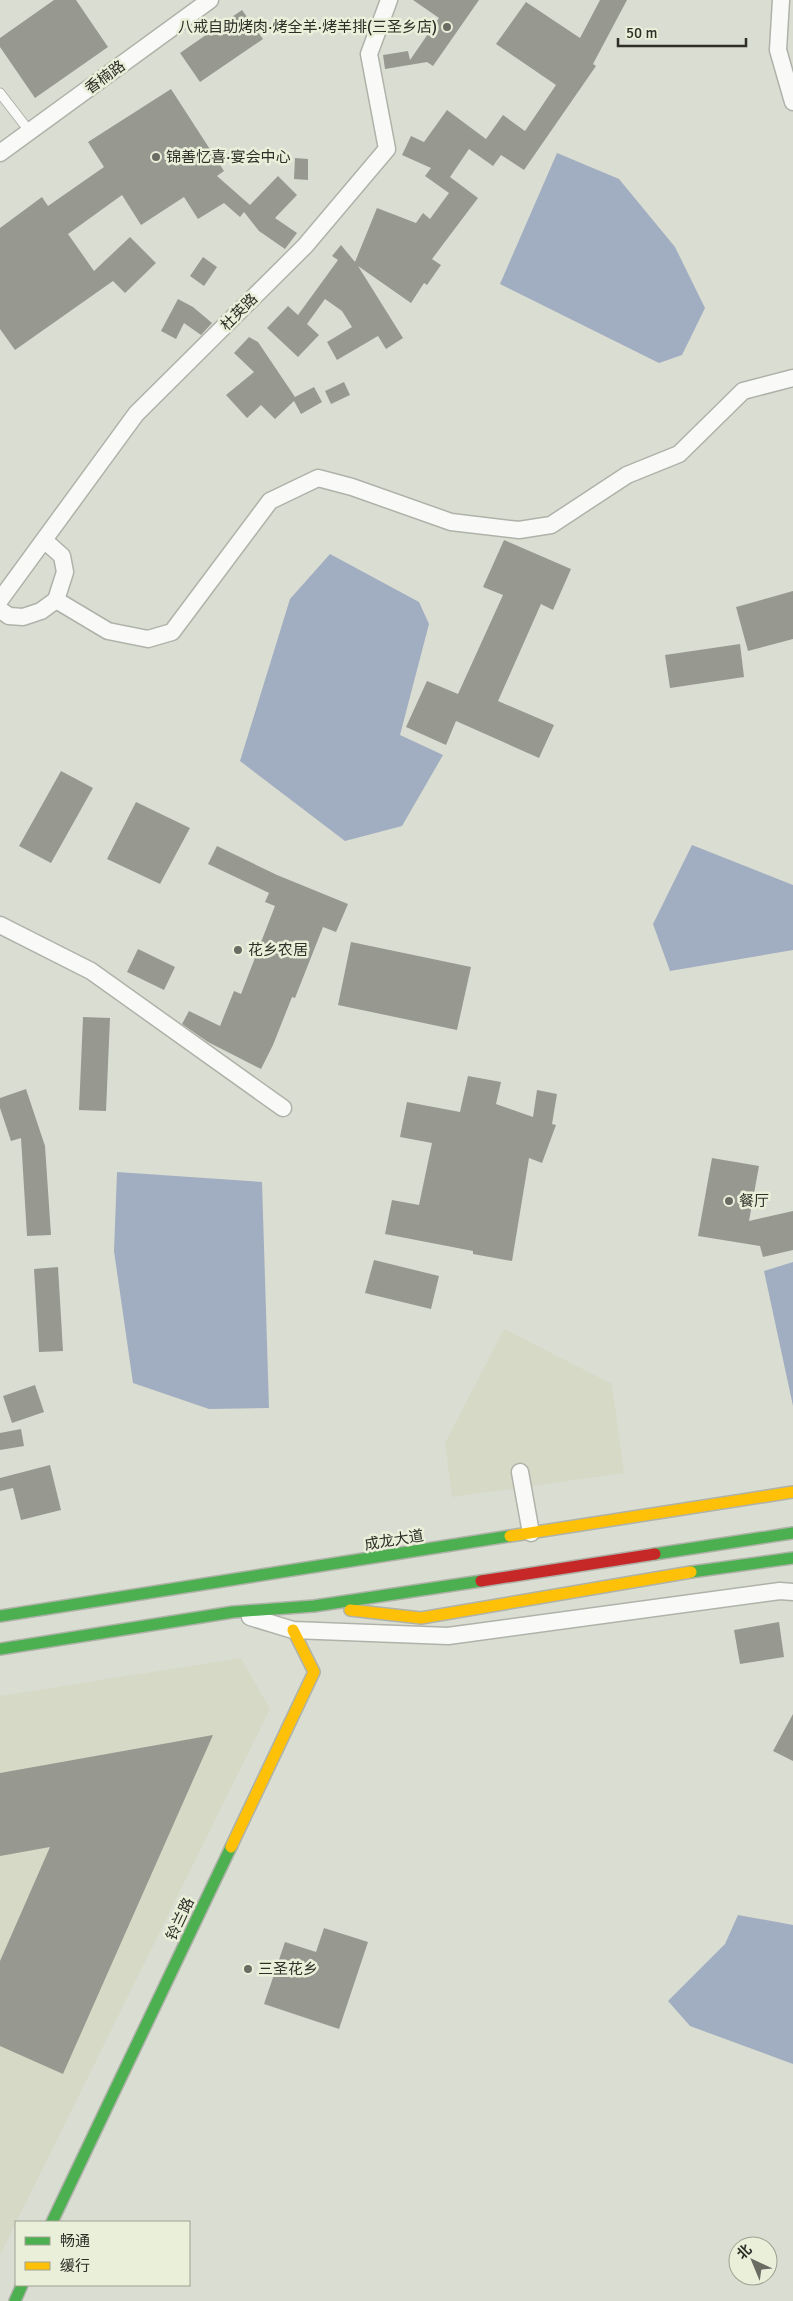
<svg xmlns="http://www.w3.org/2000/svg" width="793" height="2301" viewBox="0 0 793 2301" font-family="Signika,'Noto Sans SC',sans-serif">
<rect width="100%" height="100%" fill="#daddd2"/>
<path fill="#d5d9c5" d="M504,1329L612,1384L624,1473L452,1497L445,1443Z
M241,1658L270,1709L0,2255V1696Z"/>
<path fill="#a1adc0" d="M557,153L619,179L675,247L705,308L682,355L659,363L500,284Z
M330,554L419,602L429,624L400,735L443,755L402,826L345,841L240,761L290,599Z
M692,845L793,885V950L670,971L653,924Z
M117,1172L262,1182L269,1408L209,1409L133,1383L114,1251Z
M793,1262V1406L764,1271Z
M738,1915L793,1925V2064L690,2026L668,2001L725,1944Z"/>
<path fill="#979991" d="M54,0H76L108,47L35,98L0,47V38Z
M413,0H479L433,66L427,62L385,69L383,55L408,51L410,60L439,18Z
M600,0H627L593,64L596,66L524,170L501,155L493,166L469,149L450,177L478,198L432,259L441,265L427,285L424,283L411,303L358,266L403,338L386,349L378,336L337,360L327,342L352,327L342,311L325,299L307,324L319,335L298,357L267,328L288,306L298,315L338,260L332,256L341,245L355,262L377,208L416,223L423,213L430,219L449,193L425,176L431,168L402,155L411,136L424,142L447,110L486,139L503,115L525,131L556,85L496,44L526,2L580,38Z
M242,10L263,39L200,82L180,53Z
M171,89L224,171L217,176L250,205L249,206L278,176L297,195L275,218L297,233L285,249L259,231L244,212L240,217L224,203L198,219L184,197L141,225L122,195L68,234L94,271L130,237L156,263L125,293L113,281L15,350L0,329V228L42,197L48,206L104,167L88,142Z
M295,158L308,159V180L294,179Z
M203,257L217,267L204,286L190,276Z
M178,299L193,307L212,323L201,335L184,323L176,339L161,331Z
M249,337L258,342L295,397L314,387L322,402L301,414L294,401L275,419L261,405L247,418L226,395L254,372L234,353Z
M344,382L350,395L331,404L325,391Z
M504,540L571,569L553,610L541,604L498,701L554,725L539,758L456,721L446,745L406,727L427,681L458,694L503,595L483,587Z
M793,591V639L748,651L736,607Z
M740,644L744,677L670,688L665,655Z
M61,771L93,788L51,863L19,846Z
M136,802L190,828L160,884L107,859Z
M217,846L277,875L348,904L336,932L323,927L295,998L292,997L273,1045L261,1069L208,1042L182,1024L189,1011L220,1026L234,991L241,994L275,906L265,902L269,893L208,864Z
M351,942L471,967L457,1030L338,1005Z
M138,949L175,967L164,990L127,972Z
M83,1017L110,1018L106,1111L79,1110Z
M468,1076L501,1082L496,1104L533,1117L537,1090L557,1094L552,1124L556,1125L542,1163L529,1158L512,1261L473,1254V1251L385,1234L392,1200L419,1205L432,1143L400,1137L407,1102L460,1112Z
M26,1089L45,1146L51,1235L27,1236L21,1138L11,1141L0,1108V1098Z
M712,1158L759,1166L749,1221L793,1211V1250L763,1257L760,1246L698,1236Z
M374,1260L439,1276L431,1309L365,1293Z
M58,1267L63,1351L39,1352L34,1269Z
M35,1385L44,1412L12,1423L3,1396Z
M21,1429L24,1446L0,1450V1433Z
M50,1465L61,1510L21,1520L13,1488L0,1491V1478Z
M779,1622L784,1657L740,1664L734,1630Z
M793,1714V1761L773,1751Z
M213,1735L63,2074L0,2046V1961L50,1847L0,1856V1773Z
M324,1928L368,1942L339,2029L264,2004L285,1942L316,1952Z"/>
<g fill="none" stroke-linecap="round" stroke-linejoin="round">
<g stroke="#afb2a9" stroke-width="11">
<path id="lane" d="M0,93L30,132"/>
</g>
<g stroke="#afb2a9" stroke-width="19">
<path id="street" d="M781,0L778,50L793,102
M0,153L210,0
M0,600L136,414L305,246L387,149L369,54L389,0
M56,600L108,631L148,639L172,632L270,501L318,478L352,487L451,522L519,530L551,525L627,475L679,454L743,391L793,378
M0,610L9,616L23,617L41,611L56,600L65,572L62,556L44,540
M0,925L91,971L283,1108
M520,1472L531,1533
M250,1617L293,1630L448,1636L780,1591L793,1592"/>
</g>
<g stroke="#afb2a9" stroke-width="14">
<path id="fast" d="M655,1554L793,1533
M691,1572L793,1558
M0,1616L510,1536
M0,1649L233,1612L314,1606L481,1581
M52,2222L231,1847
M15,2301L22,2285"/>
</g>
<g stroke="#afb2a9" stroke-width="14">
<path id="slow" d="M510,1536L793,1492
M350,1610L421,1618L691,1572
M231,1847L314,1672L293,1630"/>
</g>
<g stroke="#afb2a9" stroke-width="14">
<path id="jam" d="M481,1581L655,1554"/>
</g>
<use href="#lane" stroke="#f9faf8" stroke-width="9"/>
<use href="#street" stroke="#f9faf8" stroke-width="16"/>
<use href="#fast" stroke="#4caf50" stroke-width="11"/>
<use href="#slow" stroke="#ffc107" stroke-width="11"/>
<use href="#jam" stroke="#c62828" stroke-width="11"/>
</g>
<g fill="#6a6c63" stroke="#eaefda" stroke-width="2">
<circle cx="447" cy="27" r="5"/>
<circle cx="156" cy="157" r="5"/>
<circle cx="238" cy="950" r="5"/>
<circle cx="729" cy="1201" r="5"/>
<circle cx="248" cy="1969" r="5"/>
</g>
<g text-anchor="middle" stroke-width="5" stroke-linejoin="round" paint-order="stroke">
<g font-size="15" fill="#2e2f27" stroke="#eaefda" text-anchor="start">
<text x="437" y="32" text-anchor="end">八戒自助烤肉·烤全羊·烤羊排(三圣乡店)</text>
<text x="166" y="162">锦善忆喜·宴会中心</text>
<text x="248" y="955">花乡农居</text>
<text x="739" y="1206">餐厅</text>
<text x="258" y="1974">三圣花乡</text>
</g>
<g font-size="15" fill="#2e2f27" stroke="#eaefda">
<text transform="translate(105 77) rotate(-36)" y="5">香楠路</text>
<text transform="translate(239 312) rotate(-45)" y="5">杜英路</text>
<text transform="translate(394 1540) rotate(-9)" y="5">成龙大道</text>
<text transform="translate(180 1919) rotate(-65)" y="5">铃兰路</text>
</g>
</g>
<rect x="15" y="2221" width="175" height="65" fill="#eaefda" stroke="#9fa292"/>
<rect x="25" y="2237" width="25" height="8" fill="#4caf50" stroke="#9fa292"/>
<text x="60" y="2246" font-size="15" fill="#2e2f27">畅通</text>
<rect x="25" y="2262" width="25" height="8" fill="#ffc107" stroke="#9fa292"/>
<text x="60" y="2271" font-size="15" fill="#2e2f27">缓行</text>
<g transform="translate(753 2261) rotate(316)"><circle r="24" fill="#eaefda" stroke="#9fa292"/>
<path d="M0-4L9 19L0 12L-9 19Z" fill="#6a6c63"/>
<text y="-8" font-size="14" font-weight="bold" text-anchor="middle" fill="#2e2f27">北</text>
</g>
<path d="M618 38v8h128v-8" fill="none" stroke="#2e2f27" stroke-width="2.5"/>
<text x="626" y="38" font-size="15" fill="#2e2f27" stroke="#eaefda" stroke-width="4" paint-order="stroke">50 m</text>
</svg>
